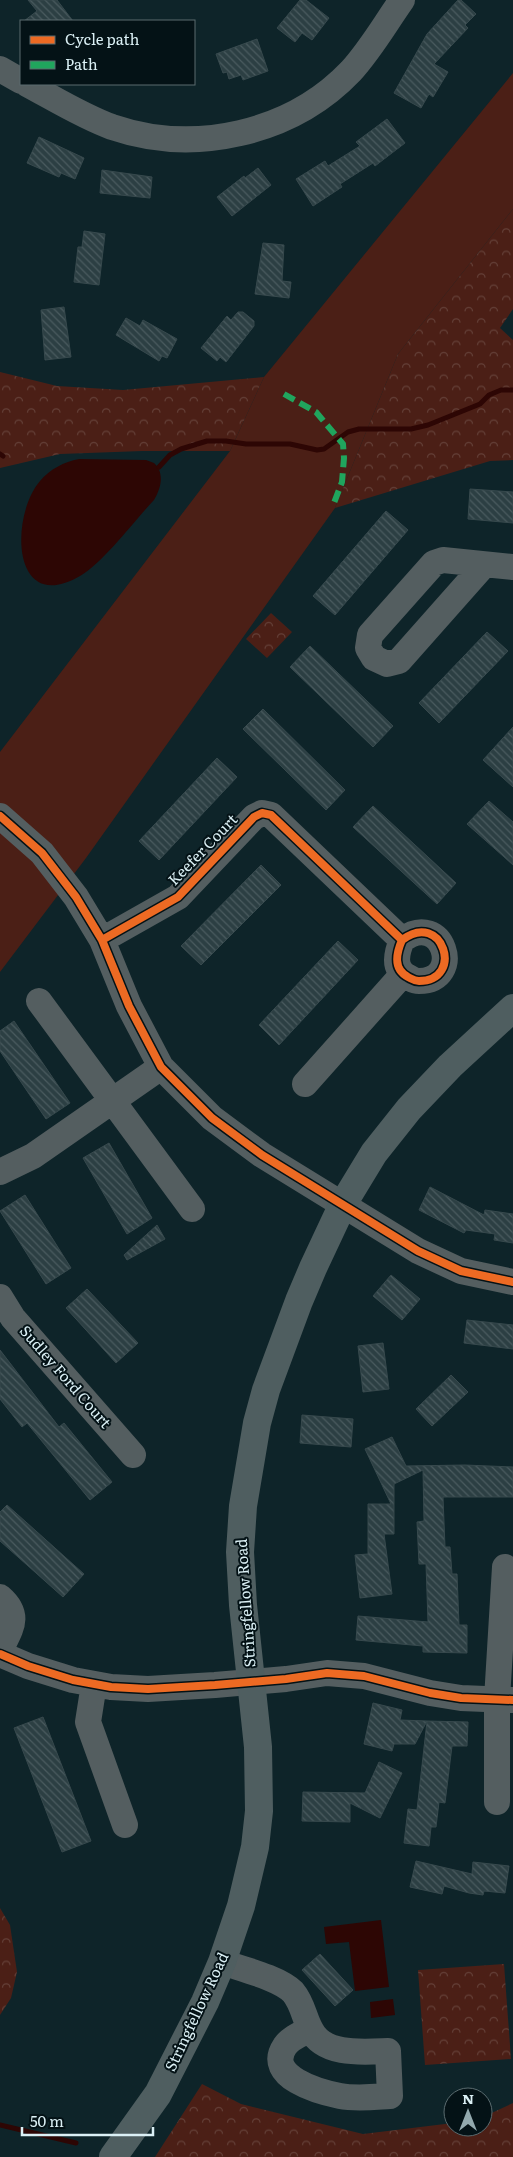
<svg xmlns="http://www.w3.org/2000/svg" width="513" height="2157" viewBox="0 0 513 2157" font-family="Literata,serif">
<defs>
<pattern id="forest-crowns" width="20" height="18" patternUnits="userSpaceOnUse" patternTransform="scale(1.25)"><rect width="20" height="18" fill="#4b1f16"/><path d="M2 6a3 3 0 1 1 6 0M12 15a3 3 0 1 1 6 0" fill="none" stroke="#644038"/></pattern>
<pattern id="building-back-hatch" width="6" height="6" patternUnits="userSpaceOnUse" patternTransform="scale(1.25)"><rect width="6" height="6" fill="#2c3f43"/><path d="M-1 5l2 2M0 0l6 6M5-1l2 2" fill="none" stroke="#4a5b5f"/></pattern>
</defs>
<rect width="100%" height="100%" fill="#0e2429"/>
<path fill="#4b1f16" d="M513,73V209L398,354L335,508L86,858L0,972V752L230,451L264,377Z"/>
<path fill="url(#forest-crowns)" d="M513,209V309L500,328L513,340V460L490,461L335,508L398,354Z
M0,372L57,386L123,390L264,377L230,451H142L60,454L0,468Z
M271,613L292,632L267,658L246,639Z
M0,1908L10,1925L17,1972L11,1998L0,2015Z
M504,1964L511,2059L425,2065L418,1970Z
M202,2084L241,2104L363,2134L453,2123V2127H483V2117L513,2103V2157H155Z"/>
<path fill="#2d0604" d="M79,459L146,460L154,463C165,473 161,488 154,500C134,521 104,562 80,576C11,616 10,516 40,481C50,469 64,462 79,459Z
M381,1920L389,1987L355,1991L349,1942L326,1944L324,1927Z
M393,1999L395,2015L371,2018L370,2002Z"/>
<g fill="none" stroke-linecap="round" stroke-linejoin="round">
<path stroke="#2d0604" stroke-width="5" d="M0,454L3,456
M159,467L170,455L181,449L207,441H226L246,444H290L317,450L324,449L348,432L359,429H411L428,425L480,404L489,395L501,390H513
M0,2125L76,2143"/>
</g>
<path fill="url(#building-back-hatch)" stroke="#37494d" d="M28,0H57L73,21H24L37,11Z
M300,0H306L329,18L312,40L302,33L295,42L277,28Z
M458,0H461L476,14L465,25L468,28L434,64L448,72L433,97L429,94L421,108L394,93L427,34Z
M257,39L268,71L243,80L241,75L229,79L227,72L223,73L216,54Z
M387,119L405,143L375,166L373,163L340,184L342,187L313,206L296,179L325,161L328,166L360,146L356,142Z
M39,137L84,158L75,179L61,173L59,177L27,163Z
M258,168L271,185L232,216L217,197L244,176L245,178Z
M102,170L152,177L150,198L100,193Z
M84,231L105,234L99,285L74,282L78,247H82Z
M263,243L284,245L282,281L291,282L289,298L255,294Z
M64,307L71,357L45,360L41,310Z
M238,312H243L254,321V326L226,362L220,357L217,361L201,348L227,316L231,320Z
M126,318L140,326L143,320L177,339L167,358L162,356L159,361L116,335Z
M470,489L513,492V523L468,519Z
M386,511L408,530L335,615L313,596Z
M487,632L508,651L439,723L419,703Z
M310,646L393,726L373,747L290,667Z
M263,709L345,790L326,810L243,729Z
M513,727V787L483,760Z
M217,758L237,777L159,860L139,841Z
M489,801L513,822V865L467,824Z
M373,806L456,883L437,904L353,827Z
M261,865L281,885L201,965L181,946Z
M338,941L358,960L279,1045L259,1025Z
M14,1021L70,1103L46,1119L0,1051V1031Z
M109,1143L152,1218L127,1234L83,1158Z
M430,1187L484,1215L485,1210L513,1214V1243L494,1240L495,1234L466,1230L464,1233L419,1210Z
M25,1195L71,1268L46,1284L0,1211Z
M157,1225L165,1239L127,1260L124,1255Z
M391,1275L420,1299L402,1320L373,1296Z
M87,1289L138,1343L116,1363L66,1308Z
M467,1320L513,1325V1349L464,1343Z
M383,1343L389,1389L363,1392L358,1346Z
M0,1350L59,1427L64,1423L112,1482L90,1500L27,1423L22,1427L0,1399Z
M451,1375L468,1392L432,1426L416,1409Z
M302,1415L353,1419L351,1447L300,1443Z
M392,1437L406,1466L465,1465L513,1467V1497H443L445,1547H450L452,1574H457L459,1625H467V1653L423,1652V1646L356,1640L358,1616L428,1622L426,1564H419L417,1522L424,1521L423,1470L394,1484V1534H384L392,1594L360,1598L355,1555L368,1554V1504H391L365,1449Z
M7,1505L84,1574L63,1597L0,1541V1512Z
M373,1703L402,1710L400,1720L427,1721L415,1744H394L392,1751L364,1744Z
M43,1717L91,1841L62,1852L14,1728Z
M427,1721L468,1722L467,1746H452L445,1803L439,1802L436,1827H431L429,1846L404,1843L408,1809L417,1810Z
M379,1762L402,1773L380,1818L350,1803V1822L302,1821L303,1792L365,1793Z
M416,1861L472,1874L473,1862L509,1866L505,1893L484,1891L483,1895L469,1893L444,1886L442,1894L410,1887Z
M320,1954L353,1990L335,2006L302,1970Z"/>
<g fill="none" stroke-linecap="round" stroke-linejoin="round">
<path stroke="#545e60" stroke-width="26" d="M0,69L21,81
M27,84C55,99 82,116 112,127C194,155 291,134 351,71C371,49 385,24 402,0
M484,565L399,661L387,664L374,658L368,648L370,635L434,563L443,560L513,567
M0,816L42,853L76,897L102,940L129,1006L161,1067L212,1118L262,1155L418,1251L461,1271L513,1282
M102,940L178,897L254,817L262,813L271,815L402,940C443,909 465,981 419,981C414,981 412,979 408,977C393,969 396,954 402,940
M39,1001L192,1209
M305,1084L403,974
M0,1172L33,1156L161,1067
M0,1297L13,1318L133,1455
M0,1597C22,1616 10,1629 0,1651
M0,1654L28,1666L73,1680L111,1687L148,1689L215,1685L286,1679L327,1673L364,1676L430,1693L461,1698L513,1700
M94,1684L88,1722L125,1825
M497,1802V1699L505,1567
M222,1962C242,1969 279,1978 293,1992C303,2004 304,2018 311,2030C324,2056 363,2052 388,2051L390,2096C373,2097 356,2099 340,2096C320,2092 264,2077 285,2046C290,2038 302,2034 310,2029"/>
<path stroke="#4f5e60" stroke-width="28" d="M113,2157L158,2094L205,2002L222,1962L241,1906L255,1847L259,1811L258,1747L243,1605L240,1552L243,1506L257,1423L266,1390L299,1301L313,1268L343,1204L374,1153L409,1109L450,1066L513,1008"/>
<path stroke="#20a55d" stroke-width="6" stroke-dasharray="12 6" stroke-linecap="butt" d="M284,394L316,412L343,444L344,458L342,482L334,503"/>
<g stroke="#041216" stroke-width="11">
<path id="cycleway" d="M0,816L42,853L76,897L102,940L129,1006L161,1067L212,1118L262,1155L418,1251L461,1271L513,1282
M102,940L178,897L254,817L262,813L271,815L402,940C443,909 465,981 419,981C414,981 412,979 408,977C393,969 396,954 402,940
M0,1654L28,1666L73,1680L111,1687L148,1689L215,1685L286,1679L327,1673L364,1676L430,1693L461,1698L513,1700"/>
</g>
<use href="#cycleway" stroke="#ed6a23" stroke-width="8"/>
</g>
<g text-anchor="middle" stroke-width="4" stroke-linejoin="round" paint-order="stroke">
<g font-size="15" fill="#dbf0f5" stroke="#041216">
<text transform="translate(203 850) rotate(-46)" y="5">Keefer Court</text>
<text transform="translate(65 1377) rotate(49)" y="5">Sudley Ford Court</text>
<text transform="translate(246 1603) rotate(-94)" y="5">Stringfellow Road</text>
<text transform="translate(197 2012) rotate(-65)" y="5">Stringfellow Road</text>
</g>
</g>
<rect x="20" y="20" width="175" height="65" fill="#041216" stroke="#5a6b6f"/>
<rect x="30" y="36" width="25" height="8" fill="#ed6a23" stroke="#5a6b6f"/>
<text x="65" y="45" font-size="15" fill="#dbf0f5">Cycle path</text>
<rect x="30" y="61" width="25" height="8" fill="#20a55d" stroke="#5a6b6f"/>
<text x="65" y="70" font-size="15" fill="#dbf0f5">Path</text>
<g transform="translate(468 2112)"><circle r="24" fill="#041216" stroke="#5a6b6f"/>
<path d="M0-4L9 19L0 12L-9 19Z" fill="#93a9ae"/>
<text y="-8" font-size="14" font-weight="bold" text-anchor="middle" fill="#dbf0f5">N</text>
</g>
<path d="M22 2127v8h131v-8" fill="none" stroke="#dbf0f5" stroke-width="2.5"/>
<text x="30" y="2127" font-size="15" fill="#dbf0f5" stroke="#041216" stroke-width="4" paint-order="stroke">50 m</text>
</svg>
